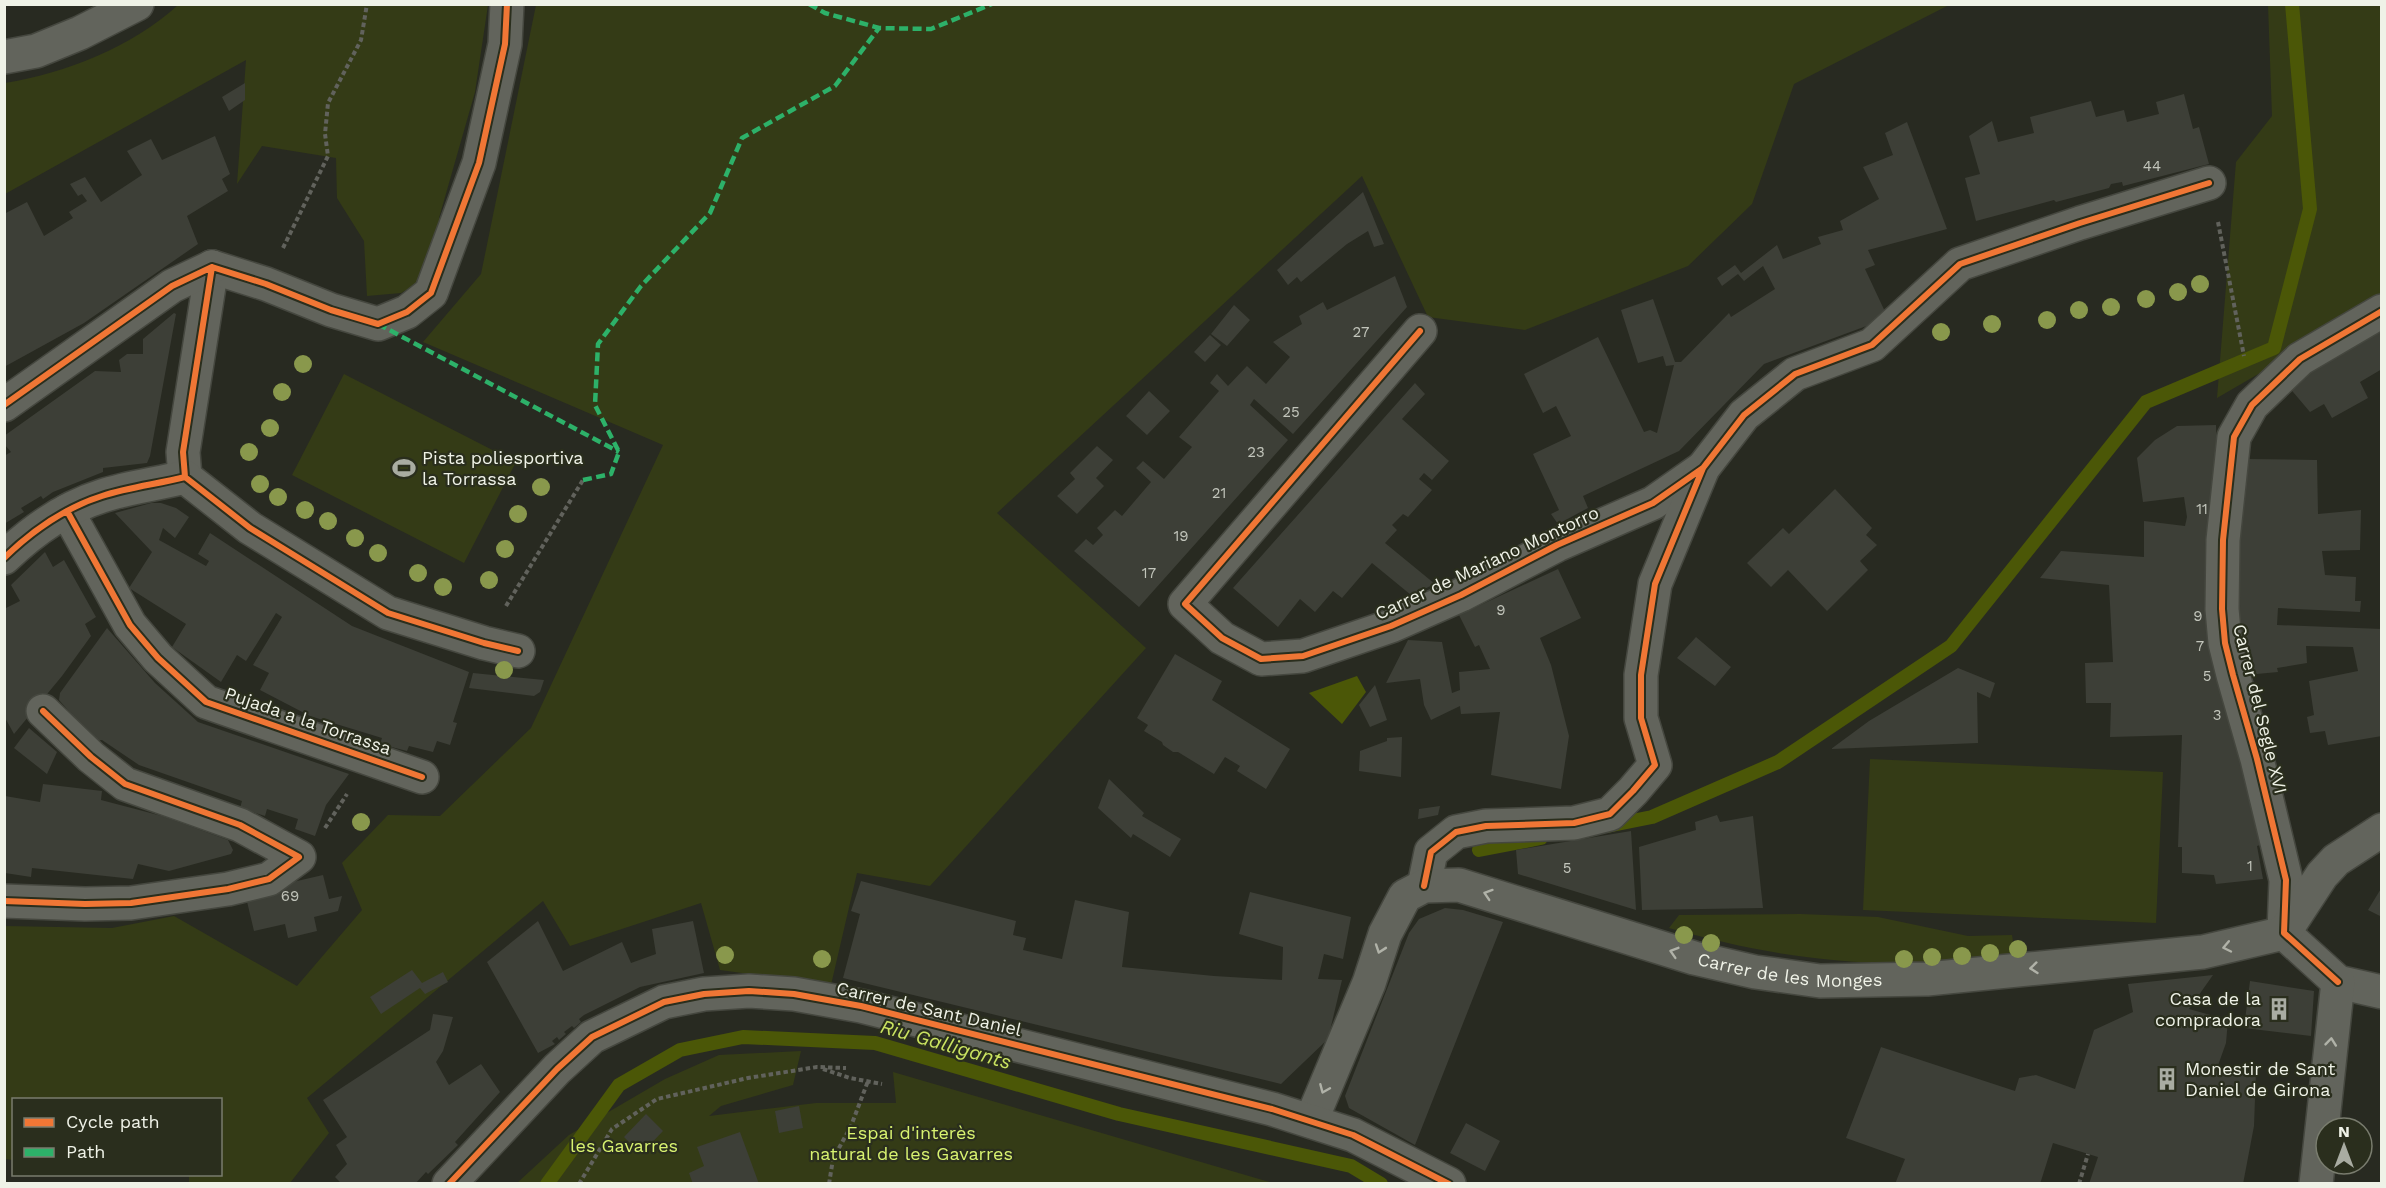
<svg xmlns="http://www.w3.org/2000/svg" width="2386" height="1188" viewBox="0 0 2386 1188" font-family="'Work Sans',sans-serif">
<rect width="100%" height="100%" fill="#282a21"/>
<path fill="#343b16" d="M178,5H488L475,92L439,218L444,220L419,283L401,293L367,296L364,241L337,198L336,158L262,146L237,184L246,60L5,194V83C66,73 132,47 178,5Z
M536,5H1949L1794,84L1752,204L1688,266L1525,330L1428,317L1362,176L997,513L1146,648L930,886L857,873L831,985L720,970L701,903L570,946L543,901L307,1098L329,1133L290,1183H189V1176L174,1175L220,1174V1100H14L13,1160L5,1159L4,926L112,928L174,916L297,986L362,910L342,863L388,815L440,816L531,728L663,445L423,342L481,274Z
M2268,5H2381V303L2217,398L2236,162L2272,116Z
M344,374L516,462L464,563L292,475Z
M1870,759L2163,772L2156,923L1863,910Z
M1800,914L1878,917L1968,936L2012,935L2015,955C1977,958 1938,963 1900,963C1820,963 1746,950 1669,928L1679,915Z
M801,1051L793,1085L721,1106L709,1116L816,1103H896L893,1072L1273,1183L516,1184L569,1135L665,1079L719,1055Z"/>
<path fill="#4b5707" d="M1357,676L1366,692L1342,724L1309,693Z"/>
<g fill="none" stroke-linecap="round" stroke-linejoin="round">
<path stroke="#4b5707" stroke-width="14" d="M1607,826L1652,817L1778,762L1951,646L2146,402L2274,348L2310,209L2292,4
M1479,850L1541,838
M547,1184L619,1085L680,1050L743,1037L875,1043L1119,1114L1351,1166L1381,1184"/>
</g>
<path fill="#3d3f37" d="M245,83V100L229,111L222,97Z
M2184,94L2193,129L2199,127L2209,164L2123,186L2122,182L2111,184L2109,188L2056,202L2054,200L1976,221L1965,178L1980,174L1969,136L1992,121L1998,142L2034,133L2030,117L2091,101L2096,117L2124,110L2127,122L2159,114L2156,102Z
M1907,122L1947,229L1868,250L1875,265L1865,269L1888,318L1764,364L1679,451L1583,496L1588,508L1558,524L1551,514L1559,510L1533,454L1571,436L1556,406L1543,413L1524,374L1598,337L1644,432L1650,430L1657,433L1674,365L1666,366L1663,356L1638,363L1621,310L1653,299L1675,362H1681L1729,313L1731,317L1775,289L1763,266L1744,281L1738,274L1722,286L1717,278L1735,265L1741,273L1777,245L1783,259L1821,244L1818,237L1843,230L1840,221L1879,199L1863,167L1893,155L1885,133Z
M215,136L230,174L222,179L228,191L187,216L198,244L84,323L4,367V214L27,202L44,236L73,218L69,212L87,201L82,194L78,196L70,184L85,177L101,202L142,175L127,151L151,139L162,160Z
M1363,192L1384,244L1374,247L1368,231L1347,244L1301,282L1297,277L1288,285L1277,270Z
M1395,276L1407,307L1293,434L1254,399L1250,405L1288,440L1139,607L1074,551L1086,539L1093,545L1103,535L1097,528L1115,510L1122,516L1151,482L1136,468L1143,461L1164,479L1192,447L1179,437L1219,391L1210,383L1217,374L1228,386L1247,366L1266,384L1290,357L1273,342L1302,324L1299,316L1323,302L1327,310Z
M1234,305L1250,320L1227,346L1211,334Z
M174,313L176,314L150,456L147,463L103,468V472L53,492L43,499L41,496L21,508L24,512L4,524V456L11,452L4,444V436L95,371L121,372L119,360L127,354H143V339Z
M2382,325V369L2360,382L2368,398L2332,418L2324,404L2310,412L2288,386Z
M1210,335L1221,345L1205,362L1194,352Z
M1415,383L1425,394L1402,419L1449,461L1432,480L1424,473L1419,479L1432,490L1408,517L1403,514L1392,525L1397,530L1385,543L1435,584L1411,595L1372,563L1342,598L1333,591L1315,612L1300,599L1278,627L1233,588Z
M1149,391L1170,411L1147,435L1126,416Z
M2216,425L2218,519L2270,842L2257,846L2263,879L2216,884L2214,875L2182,873V847H2178L2182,735L2110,737L2111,703H2086L2085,663L2113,662L2109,585L2040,578L2061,551L2144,557V521L2185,526L2187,517L2184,497L2143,502L2137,458L2155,440L2177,426Z
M1097,446L1113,460L1096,478L1104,486L1077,514L1057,496L1075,479L1070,473Z
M2246,459L2317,460L2318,514L2361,510L2360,550L2322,551L2325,575L2356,577L2355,601H2361L2360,612L2278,608L2277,625L2382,629V736L2328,745L2325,731L2310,733L2307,717L2314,715L2309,681L2358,671L2353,647L2306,646L2307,663L2277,668L2278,672L2246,675L2229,605Z
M1835,489L1872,528L1866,535L1877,545L1860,561L1868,570L1827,611L1788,570L1771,587L1747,563L1783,528L1789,534Z
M151,503H161L176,508L189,517L175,538L163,528L159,540L206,566L209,561L198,554L210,533L352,626L469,672L453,722L457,723L450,745L437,741L433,752L409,746L407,751L380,744L382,738L310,716L260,690L269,673L253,665L282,617L276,613L246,661L237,655L221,682L172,647L186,624L129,588L152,552L115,513Z
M45,552L53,567L64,560L96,617L85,624L91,636L62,676L14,734L4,716V609L20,601L11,585Z
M1558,569L1581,618L1540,638L1551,665L1569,736L1561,789L1491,775L1500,712L1461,714L1460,706L1431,720L1424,705L1420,679L1386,683L1408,640L1442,642L1452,693L1460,690L1459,672L1490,669L1479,645L1475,647L1459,615Z
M107,628L155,683L198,722L349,774L326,805L315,836L295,829L298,819L267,809L265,816L240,808L242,801L139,765L102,740L95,741L59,700L60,693Z
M1696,637L1731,667L1715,686L1677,658Z
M1175,654L1222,681L1212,700L1290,749L1266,789L1237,771L1240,766L1225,757L1214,774L1178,752H1173L1163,745L1162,742L1144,731L1148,725L1137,718Z
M1958,668L1995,683L1990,698L1977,692L1978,743L1831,749L1869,721Z
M473,673L544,680L540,692L534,696L469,688Z
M1375,685L1387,720L1370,727L1359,705Z
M29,728L57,752L47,774L14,748Z
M1402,737L1401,777L1359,771L1360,751L1387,741V738Z
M1109,779L1144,813L1142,816L1181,839L1170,857L1133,834L1131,838L1098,808Z
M43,784L102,791L101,800L162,816L228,840L233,850L231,854L169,871L138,864L133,879L32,868L31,877L5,873V796L40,802Z
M1440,806L1438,815L1418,819L1419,809Z
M1717,815L1720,822L1753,816L1763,908L1642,910L1639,847L1696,830L1695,822Z
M1631,831L1636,910L1518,874L1516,850Z
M323,875L329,899L342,896L338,911L314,917L317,931L288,938L285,924L254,931L245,893Z
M861,881L1016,921L1013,935L1026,938L1023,950L1062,959L1075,900L1129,912L1122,967L1214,976L1282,980L1283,947L1239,934L1250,892L1351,917L1343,959L1324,954L1318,979L1342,980L1328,1039L1281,1084L843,978L860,914L851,911Z
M2382,887V917L2368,910Z
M1445,908L1463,910L1503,922L1415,1145L1349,1108L1345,1096L1409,933L1419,919Z
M538,921L563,971L622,942L631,963L656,954L652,929L693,921L704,973L640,987L584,1015L579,1019L581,1022L574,1028L572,1026L564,1032L566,1034L559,1040L557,1037L552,1041L555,1044L538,1053L487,962Z
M412,970L422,983L443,972L448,982L425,994L420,988L381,1014L370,997Z
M2213,975L2189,1009L2228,1020L2226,1043L2216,1071L2256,1072L2254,1126L2243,1184H2089L2098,1157L2053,1143L2040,1184H1895L1905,1159L1846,1138L1881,1047L2015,1091L2019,1078L2036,1075L2075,1089L2094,1030L2133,1012L2128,984Z
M2250,981L2314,991L2311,1036L2244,1028Z
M433,1014L453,1017L443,1051L436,1062L449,1085L481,1064L500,1092L455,1142L458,1145L428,1174L426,1172L415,1184H342L335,1177L347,1164L336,1145L347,1137L323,1100L430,1030Z
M799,1106L803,1128L779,1133L775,1111Z
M646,1114L663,1131L641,1154L624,1137Z
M1466,1123L1500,1141L1485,1171L1450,1153Z
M740,1132L759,1184H693L689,1173L704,1166L697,1147Z"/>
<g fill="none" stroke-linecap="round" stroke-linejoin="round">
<g stroke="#45473f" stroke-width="36">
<g id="minor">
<path d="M4,57L36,51L80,33L137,4"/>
<path d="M212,267L183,452L185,477L250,528L388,613L484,643L518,651"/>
<path d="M212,267L266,284L331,310L378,324L407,312L431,293L479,163L505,44L507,4"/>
<path d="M1420,331L1185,604L1222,638L1261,659L1303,656L1391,626L1461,595L1557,545L1653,503L1703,468"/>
<path d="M4,405L172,286L212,267"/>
<path d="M67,511L130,625L158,658L206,702L422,777"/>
<path d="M4,558C33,530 64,508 102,496C129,487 158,484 185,477"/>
<path d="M1424,886L1431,852L1456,832L1486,826L1574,823L1610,814L1633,791L1655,765L1641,718V675L1655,584L1703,468L1744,415L1795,374L1872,345L1960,264L2080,223L2209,183"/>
<path d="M4,901L85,904L131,903L228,889L269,879L299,857L240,825L125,784L91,757L43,711"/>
<path d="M2284,931L2286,880L2257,759L2233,675L2225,643L2222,609L2223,540L2234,437L2252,405L2300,359L2382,311"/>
<path d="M2284,933L2338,982L2382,992"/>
<path id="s1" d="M1311,1121L1369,983L1385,934L1405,896L1424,886L1459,885L1694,958L1755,972L1820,981L1927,979L2203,952L2284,933L2322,875L2336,860L2382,830"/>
<path d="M449,1184L557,1069L592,1037L664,1002L704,994L749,991L794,994L861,1006L1272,1109L1353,1135L1449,1184"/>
<path d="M2316,1184L2338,982"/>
</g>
</g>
<path stroke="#61625c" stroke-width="4" stroke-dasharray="4.5 3" stroke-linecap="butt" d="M2218,222L2244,356
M283,248L328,156L325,134L328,103L361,40L367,4
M506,606L583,480
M325,828L347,794
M823,1069L850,1078L882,1084
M579,1184L612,1129L657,1099L748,1078L817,1067L846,1068
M829,1184L833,1159L851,1126L868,1081
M2079,1184L2088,1154"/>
<use href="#minor" stroke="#62645c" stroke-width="33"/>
<path stroke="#2db169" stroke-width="4.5" stroke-dasharray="9 4.5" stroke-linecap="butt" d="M809,4L825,13L879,28L931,29L992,4
M378,324L619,452
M583,480L611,474L619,452L595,405L598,344L641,286L710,213L742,138L835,86L879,28"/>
<g stroke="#2a2e1d" stroke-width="10">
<path id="cycleway" d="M212,267L183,452L185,477L250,528L388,613L484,643L518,651
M212,267L266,284L331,310L378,324L407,312L431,293L479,163L505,44L507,4
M1420,331L1185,604L1222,638L1261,659L1303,656L1391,626L1461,595L1557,545L1653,503L1703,468
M4,405L172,286L212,267
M67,511L130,625L158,658L206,702L422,777
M4,558C33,530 64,508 102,496C129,487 158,484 185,477
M1424,886L1431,852L1456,832L1486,826L1574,823L1610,814L1633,791L1655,765L1641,718V675L1655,584L1703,468L1744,415L1795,374L1872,345L1960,264L2080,223L2209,183
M4,901L85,904L131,903L228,889L269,879L299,857L240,825L125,784L91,757L43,711
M2338,982L2284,933L2286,880L2257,759L2233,675L2225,643L2222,609L2223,540L2234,437L2252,405L2300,359L2382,311
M449,1184L557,1069L592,1037L664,1002L704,994L749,991L794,994L861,1006L1272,1109L1353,1135L1449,1184"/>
</g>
<use href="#cycleway" stroke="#f07635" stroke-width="6"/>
</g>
<g fill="#89984c">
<circle cx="2200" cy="284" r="9"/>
<circle cx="2178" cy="292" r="9"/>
<circle cx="2146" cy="299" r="9"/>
<circle cx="2111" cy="307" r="9"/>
<circle cx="2079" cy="310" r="9"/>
<circle cx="2047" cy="320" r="9"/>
<circle cx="1992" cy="324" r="9"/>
<circle cx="1941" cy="332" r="9"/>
<circle cx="303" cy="364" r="9"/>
<circle cx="282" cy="392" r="9"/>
<circle cx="270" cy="428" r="9"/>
<circle cx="249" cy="452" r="9"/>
<circle cx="260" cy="484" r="9"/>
<circle cx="541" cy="487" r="9"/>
<circle cx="278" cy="497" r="9"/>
<circle cx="305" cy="510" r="9"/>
<circle cx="518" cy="514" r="9"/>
<circle cx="328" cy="521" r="9"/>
<circle cx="355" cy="538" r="9"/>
<circle cx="505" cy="549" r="9"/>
<circle cx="378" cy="553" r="9"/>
<circle cx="418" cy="573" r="9"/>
<circle cx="489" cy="580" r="9"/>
<circle cx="443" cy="587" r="9"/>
<circle cx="504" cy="670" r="9"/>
<circle cx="361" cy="822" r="9"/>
<circle cx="1684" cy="935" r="9"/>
<circle cx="1711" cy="943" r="9"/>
<circle cx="2018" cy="949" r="9"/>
<circle cx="1990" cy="953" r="9"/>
<circle cx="725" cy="955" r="9"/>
<circle cx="1962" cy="956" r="9"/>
<circle cx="1932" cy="957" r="9"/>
<circle cx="822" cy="959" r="9"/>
<circle cx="1904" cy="959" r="9"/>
</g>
<defs><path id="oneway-chevron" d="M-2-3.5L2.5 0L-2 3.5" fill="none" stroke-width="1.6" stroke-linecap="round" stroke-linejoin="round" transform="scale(1.5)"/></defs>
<g stroke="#b0b2a8">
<use href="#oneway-chevron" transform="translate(1488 894) rotate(-162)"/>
<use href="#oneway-chevron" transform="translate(2227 947) rotate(168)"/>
<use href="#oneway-chevron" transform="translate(1380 949) rotate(109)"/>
<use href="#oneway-chevron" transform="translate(1674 952) rotate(-163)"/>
<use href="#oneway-chevron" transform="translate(2034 968) rotate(174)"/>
<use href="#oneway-chevron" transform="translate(2331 1042) rotate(-84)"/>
<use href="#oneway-chevron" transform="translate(1324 1089) rotate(113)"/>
</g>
<defs>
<g id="stadium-bare" transform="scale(1.8)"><path d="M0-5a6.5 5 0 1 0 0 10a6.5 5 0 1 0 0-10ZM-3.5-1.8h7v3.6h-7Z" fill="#a9aca2" stroke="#2a2e1d" stroke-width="2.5" paint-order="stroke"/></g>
<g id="building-bare" transform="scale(1.8)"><path d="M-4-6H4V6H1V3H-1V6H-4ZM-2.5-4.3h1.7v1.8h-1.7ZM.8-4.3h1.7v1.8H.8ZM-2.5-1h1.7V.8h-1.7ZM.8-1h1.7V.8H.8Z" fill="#a9aca2" stroke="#2a2e1d" stroke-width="2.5" paint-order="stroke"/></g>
</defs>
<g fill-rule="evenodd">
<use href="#stadium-bare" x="404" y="468"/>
<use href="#building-bare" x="2279" y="1009"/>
<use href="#building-bare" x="2167" y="1079"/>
</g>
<g text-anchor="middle" stroke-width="4.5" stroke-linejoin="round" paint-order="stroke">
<g font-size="15" fill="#c2c5bb">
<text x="2152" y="171">44</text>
<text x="1361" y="337">27</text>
<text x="1291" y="417">25</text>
<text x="1256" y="457">23</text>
<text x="1219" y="498">21</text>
<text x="2202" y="514">11</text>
<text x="1181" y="541">19</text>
<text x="1149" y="578">17</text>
<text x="1501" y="615">9</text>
<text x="2198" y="621">9</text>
<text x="2200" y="651">7</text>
<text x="2207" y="681">5</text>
<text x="2217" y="720">3</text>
<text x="2250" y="871">1</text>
<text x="1567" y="873">5</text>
<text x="290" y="901">69</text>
</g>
<g font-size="18" fill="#eff2e7" stroke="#2a2e1d" text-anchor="start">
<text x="422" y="464">Pista poliesportiva<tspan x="422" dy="21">la Torrassa</tspan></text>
<text x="2261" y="1005" text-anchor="end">Casa de la<tspan x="2261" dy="21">compradora</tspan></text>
<text x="2185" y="1075">Monestir de Sant<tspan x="2185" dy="21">Daniel de Girona</tspan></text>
</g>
<g font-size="18" fill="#eff2e7" stroke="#2a2e1d">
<text transform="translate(1487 563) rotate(-25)" y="6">Carrer de Mariano Montorro</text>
<text transform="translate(2260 709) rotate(76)" y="6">Carrer del Segle XVI</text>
<text transform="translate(308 721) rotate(19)" y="6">Pujada a la Torrassa</text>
<text dy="6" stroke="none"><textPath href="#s1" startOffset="644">Carrer de les Monges</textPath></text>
<text transform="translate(929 1009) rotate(13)" y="6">Carrer de Sant Daniel</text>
</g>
<g font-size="18" fill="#d8f270" stroke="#2a2e1d">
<text x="911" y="1139">Espai d'interès<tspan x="911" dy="21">natural de les Gavarres</tspan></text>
<text x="624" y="1152">les Gavarres</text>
</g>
<g font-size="20" font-style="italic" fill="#cae361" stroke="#2a2e1d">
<text transform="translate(946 1044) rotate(16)" y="7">Riu Galligants</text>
</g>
</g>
<rect width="2386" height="1188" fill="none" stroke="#eff2e7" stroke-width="12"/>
<rect x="12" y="1098" width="210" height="78" fill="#2a2e1d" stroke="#797c6e" stroke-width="1.5"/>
<rect x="24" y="1118" width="30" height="9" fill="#f07635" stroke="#797c6e" stroke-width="1.5"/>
<text x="66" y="1128" font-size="18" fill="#eff2e7">Cycle path</text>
<rect x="24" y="1148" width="30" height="9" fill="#2db169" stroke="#797c6e" stroke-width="1.5"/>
<text x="66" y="1158" font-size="18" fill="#eff2e7">Path</text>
<g transform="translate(2344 1146)"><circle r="28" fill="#2a2e1d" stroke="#797c6e" stroke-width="1.5"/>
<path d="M0-4.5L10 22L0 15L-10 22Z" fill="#a9aca2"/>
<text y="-9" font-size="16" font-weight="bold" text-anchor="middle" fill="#eff2e7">N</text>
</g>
</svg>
